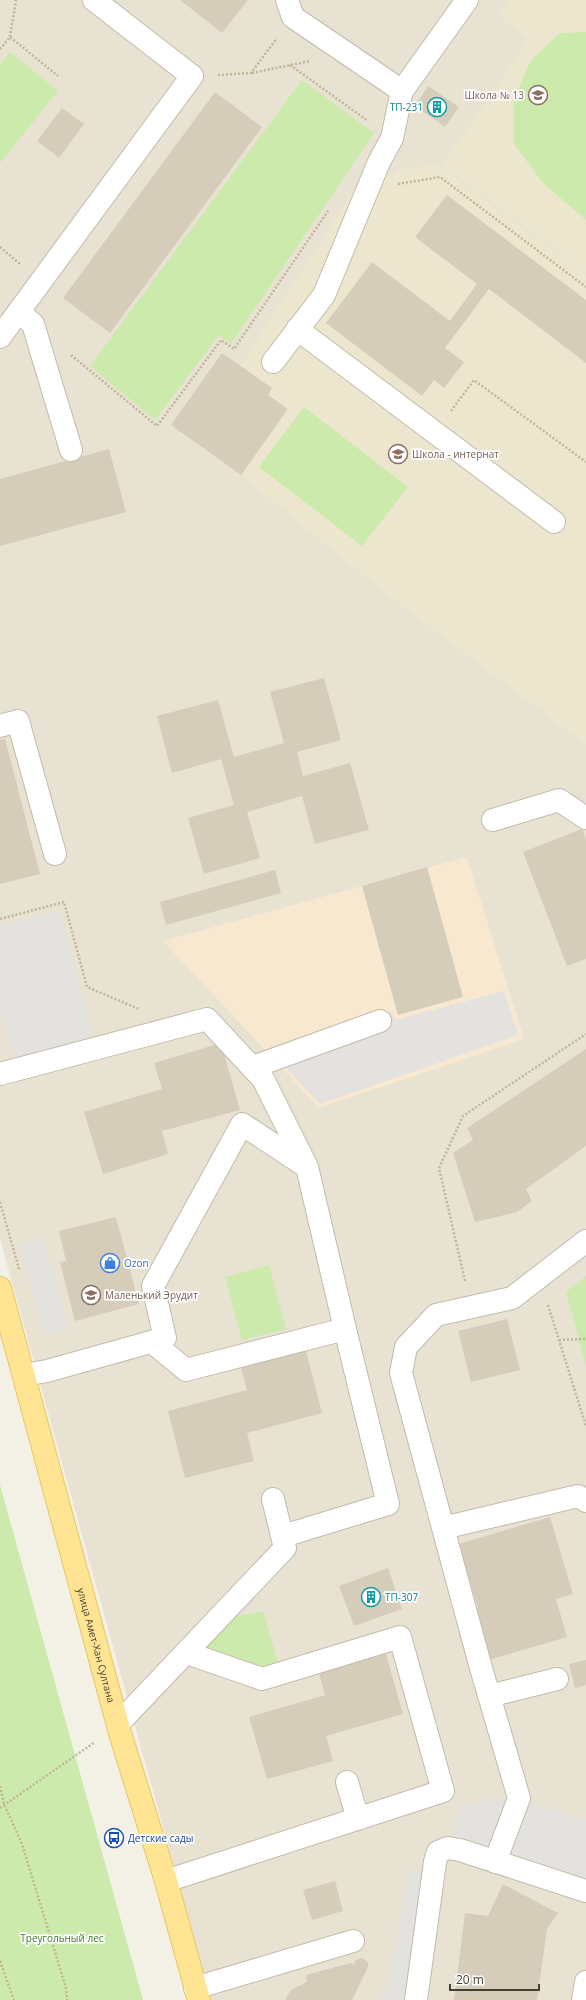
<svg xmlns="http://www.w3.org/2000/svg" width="586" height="2000" viewBox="0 0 586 2000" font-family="'Open Sans',sans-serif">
<rect width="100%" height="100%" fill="#f3f0e5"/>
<path fill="#e8e2d3" d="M0,0H586V2000H211L0,1239Z"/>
<path fill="#f7e8cf" d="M467,857L524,1039L319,1108L163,941Z"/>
<path fill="#ede6ce" d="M509,0H586V273L442,166L529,39L498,15Z
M374,159L394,176L400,169L437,165L586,275V745L385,592L241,475L180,432L231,360L241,366Z"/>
<path fill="#cbeaac" d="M586,32V220L543,183L514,144V100L531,60L560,33Z
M10,52L58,91L0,163V64Z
M302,80L374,133L231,344L219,335L155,420L90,366Z
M304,407L408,487L362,546L259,467Z
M269,1265L286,1329L242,1340L225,1277Z
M586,1276V1366L566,1292Z
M0,1485L143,2000H0Z
M263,1611L279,1666L261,1672L196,1650L227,1618Z"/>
<path fill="#e4e2de" d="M59,911L94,1040L17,1061L0,1014V926Z
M504,991L518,1035L320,1104L271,1052L391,1011L395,1020Z
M43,1238L68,1329L45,1335L20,1245Z
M498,1798H519L586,1820V1891L448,1848L462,1807Z
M409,1870L433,1872L416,2000H379L389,1983Z"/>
<path fill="#d6ccba" d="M180,0H248L222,33Z
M428,86L459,107L445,127L415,106Z
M215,92L262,127L110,333L63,298Z
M62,108L84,124L59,158L37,141Z
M447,195L586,300V363L489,289L445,348L464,362L444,388L434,380L422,396L326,323L372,262L450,321L477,284L415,237Z
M222,353L272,388L268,395L288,409L241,475L171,425Z
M109,449L126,512L0,546V479Z
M324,678L341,740L297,752L303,776L350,763L369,830L315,844L302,796L247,812L260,858L204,874L188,818L234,805L221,759L172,773L157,716L218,700L234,757L284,743L270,692Z
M5,739L40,874L0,884V740Z
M582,829L586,839V959L567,966L523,852Z
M427,867L463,997L398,1015L362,886Z
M275,870L281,893L166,925L160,902Z
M221,1043L240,1110L162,1131L168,1154L103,1174L84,1112L162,1089L154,1063Z
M586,1049V1146L526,1189L532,1201L517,1212L475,1222L453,1153L473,1140L467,1128Z
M116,1217L139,1304L75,1321L60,1262L66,1261L59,1231Z
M507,1319L520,1370L471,1382L458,1331Z
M305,1347L322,1413L247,1433L254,1461L185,1478L168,1411L247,1390L240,1364Z
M550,1517L573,1594L556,1599L567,1637L485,1661L470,1610L478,1608L459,1544Z
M388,1568L402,1609L354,1626L339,1586Z
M385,1651L403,1714L326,1736L333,1761L267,1779L249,1717L325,1695L318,1670Z
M586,1660V1685L575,1688L569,1664Z
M335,1881L343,1911L312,1920L303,1890Z
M503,1884L558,1913L547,1929L537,2000H454L465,1913L488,1916Z
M362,1958L368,1962V1967L352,2000H285L291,1990L307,1982L306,1975L351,1963L354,1965L356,1960Z"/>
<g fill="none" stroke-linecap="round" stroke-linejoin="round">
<g stroke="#c2bbaa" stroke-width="24">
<path id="minor" d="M287,0L293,17L402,91L467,0
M19,312L33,324L71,450
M297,329L554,522
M0,337L192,76L94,0
M273,362L324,295L379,162L392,138L402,91
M0,726L18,721L55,854
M493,820L559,800L586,818
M253,1067L380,1021
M0,1074L207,1019L263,1079L307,1167L242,1124L153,1286L165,1338L47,1371L24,1375
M307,1167L345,1329
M152,1342L186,1370L345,1329L388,1504L283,1536
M443,1528L578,1496L586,1501
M489,1696L557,1679
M118,1724L285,1548L273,1499
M347,1782L358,1819
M495,1862L519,1798L481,1668L401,1373L406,1347L436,1315L512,1298L586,1241
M166,1881L443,1791L400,1637L262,1679L187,1653
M195,1988L353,1941
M416,2000L435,1862L438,1852L448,1848L460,1850L586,1891
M583,2000L586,1982"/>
</g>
<g stroke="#e9c65e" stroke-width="24">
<g id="major">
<path id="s1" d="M0,1288L120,1733L166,1881L199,2000"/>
</g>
</g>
<path stroke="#c2b598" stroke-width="2.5" stroke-dasharray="2 2" stroke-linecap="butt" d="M10,37L16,0
M0,49L10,37L58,76
M290,65L368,121
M252,73L310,61
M218,75L251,73L277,38
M398,184L440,177L586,287
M0,247L20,264
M71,355L157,426L221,340L234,349L328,211
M451,411L474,380L586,462
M0,919L64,902L87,987L139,1009
M0,1202L19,1269
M465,1281L439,1168L463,1116L586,1034
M548,1305L586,1426
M559,1340L586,1339
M0,1786L4,1804L22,1844L66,1988L67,2000
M0,1808L95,1742
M0,1961L14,2000"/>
<use href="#minor" stroke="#fff" stroke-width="22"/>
<use href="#major" stroke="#ffe593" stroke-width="22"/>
</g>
<defs>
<g id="school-ring" transform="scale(1)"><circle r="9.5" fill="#fff" stroke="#8d6e63" stroke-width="1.5"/><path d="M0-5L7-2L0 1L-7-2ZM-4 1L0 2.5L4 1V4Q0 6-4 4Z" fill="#8d6e63"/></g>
<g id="building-ring" transform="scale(1)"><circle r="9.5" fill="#fff" stroke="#0f9aa8" stroke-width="1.5"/><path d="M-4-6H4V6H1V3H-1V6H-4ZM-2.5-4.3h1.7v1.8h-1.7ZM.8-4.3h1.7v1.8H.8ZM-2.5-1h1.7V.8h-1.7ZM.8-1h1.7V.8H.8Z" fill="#0f9aa8"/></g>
<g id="shop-ring" transform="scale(1)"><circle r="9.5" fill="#fff" stroke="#3f7fe0" stroke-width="1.5"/><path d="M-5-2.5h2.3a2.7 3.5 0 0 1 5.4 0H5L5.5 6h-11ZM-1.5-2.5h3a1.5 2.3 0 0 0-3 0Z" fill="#3f7fe0"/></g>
<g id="bus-ring" transform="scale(1)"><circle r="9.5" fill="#fff" stroke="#1a4fb4" stroke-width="1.5"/><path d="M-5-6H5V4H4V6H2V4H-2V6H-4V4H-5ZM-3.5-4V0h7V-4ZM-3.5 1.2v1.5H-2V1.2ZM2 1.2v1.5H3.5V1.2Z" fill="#1a4fb4"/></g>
</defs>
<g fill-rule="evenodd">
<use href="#school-ring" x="538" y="95"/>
<use href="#building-ring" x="437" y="107"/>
<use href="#school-ring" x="398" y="454"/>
<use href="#shop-ring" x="110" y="1263"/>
<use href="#school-ring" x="91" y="1295"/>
<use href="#building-ring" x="371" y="1597"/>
<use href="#bus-ring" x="114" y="1838"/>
</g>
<g text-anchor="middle" stroke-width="3.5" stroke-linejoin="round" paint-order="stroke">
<g font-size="10" fill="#785e54" stroke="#fff" text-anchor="start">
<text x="524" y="99" text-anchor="end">Школа № 13</text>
<text x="412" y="458">Школа - интернат</text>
<text x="105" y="1299">Маленький Эрудит</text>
</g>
<g font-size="10" fill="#0d838f" stroke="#fff" text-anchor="end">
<text x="423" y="111">ТП-231</text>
<text x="385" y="1601" text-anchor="start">ТП-307</text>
</g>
<g font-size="10" fill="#366cbe" stroke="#fff" text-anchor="start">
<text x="124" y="1267">Ozon</text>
</g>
<g font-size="10" fill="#464034" stroke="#fff">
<text dy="4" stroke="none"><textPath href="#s1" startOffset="370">улица Амет-Хан Султана</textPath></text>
</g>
<g font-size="10" fill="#164399" stroke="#fff" text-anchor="start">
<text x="128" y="1842">Детские сады</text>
</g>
<g font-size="10" fill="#417b25" stroke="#fff">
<text x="62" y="1942">Треугольный лес</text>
</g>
</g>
<path d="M450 1984v6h89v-6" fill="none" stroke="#464034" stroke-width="2"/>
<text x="456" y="1984" font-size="12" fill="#464034" stroke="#ffffff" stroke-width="3" paint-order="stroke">20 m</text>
</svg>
